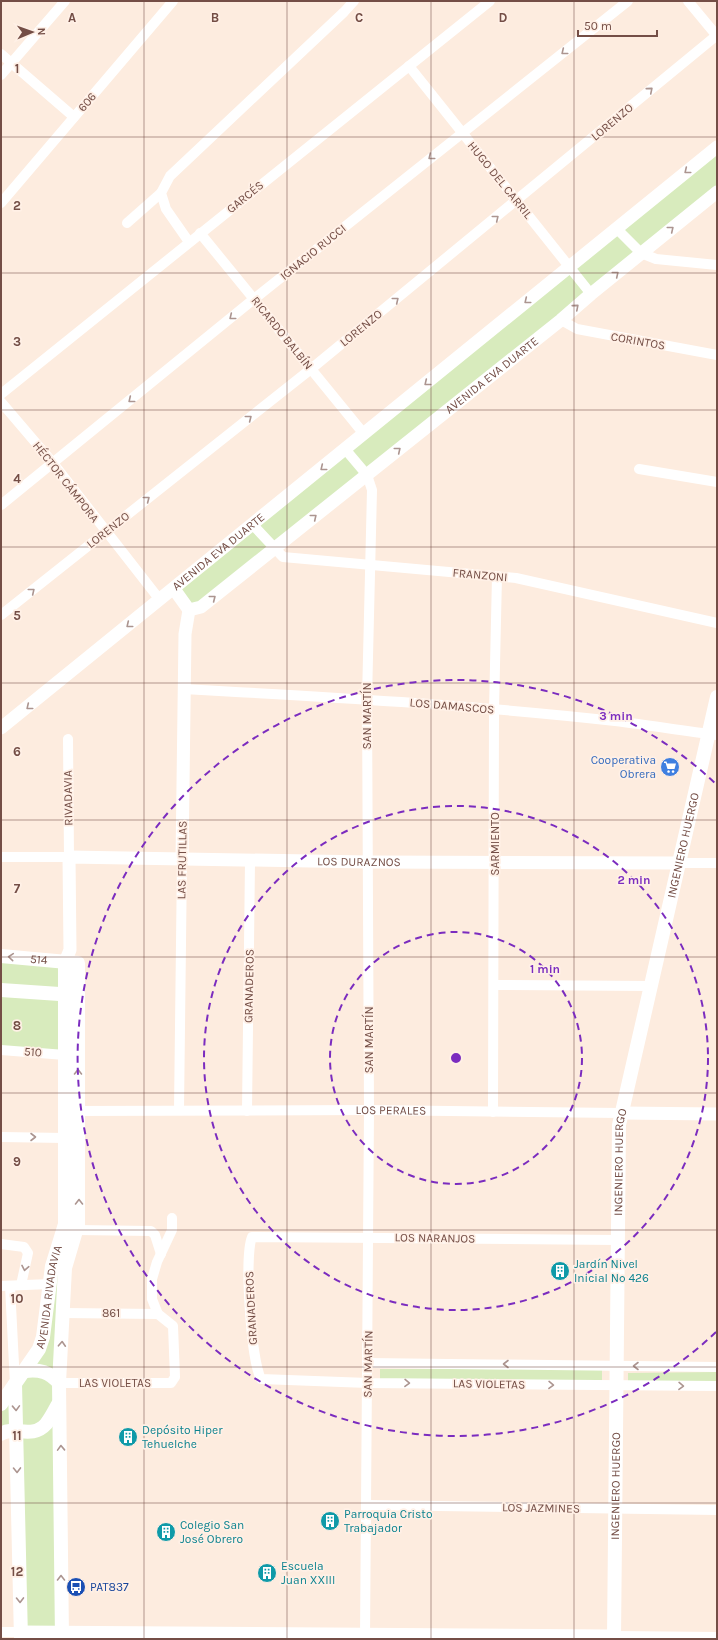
<svg xmlns="http://www.w3.org/2000/svg" width="718" height="1640" viewBox="0 0 718 1640" font-family="Karla,sans-serif">
<rect width="100%" height="100%" fill="#fdecdf"/>
<path fill="#d8ebbd" d="M717,147V192L196,610L174,589Z
M1,956L78,963L65,1268L62,1639H21L17,1432L1,1434V1404L39,1349L64,1232L65,1055L1,1050Z
M380,1369H602V1382L380,1380Z
M717,1372V1382H628V1373Z"/>
<g fill="none" stroke-linecap="round" stroke-linejoin="round">
<g stroke="#fff" stroke-width="10">
<path d="M688,1L717,36"/>
<path d="M1,54L74,117"/>
<path d="M409,66L591,294"/>
<path d="M1,75L65,1"/>
<path d="M1,203L173,1"/>
<path d="M127,223L161,193"/>
<path d="M616,228L641,253L656,259L717,265"/>
<path d="M200,233L364,434"/>
<path d="M189,242L166,209L161,193L170,176L344,12L354,1"/>
<path d="M561,320L577,329L717,355"/>
<path d="M1,394L490,1"/>
<path d="M1,402L53,463L160,600"/>
<path d="M345,449L367,475L372,490L367,699L369,1110L365,1639"/>
<path d="M639,469L717,482"/>
<path d="M1,505L254,299L628,1"/>
<path d="M253,525L283,557L516,578L717,623"/>
<path d="M1,615L311,369L717,35"/>
<path d="M185,689C328,697 472,705 615,721C649,725 683,731 717,735"/>
<path d="M1,857H69L68,739"/>
<path d="M678,863H717"/>
<path d="M494,985L650,986"/>
<path d="M1,1050L65,1055"/>
<path d="M179,1110L182,860"/>
<path id="s1" d="M71,1111L369,1110L621,1113"/>
<path d="M247,1111L250,861"/>
<path d="M493,1112L494,710L497,576"/>
<path d="M1,1137L65,1138"/>
<path d="M76,1230L151,1231L155,1235L161,1254"/>
<path d="M617,1240L252,1237C244,1257 251,1360 261,1379L368,1383L717,1386"/>
<path d="M1,1244L24,1247L28,1253L21,1285"/>
<path d="M1,1286L50,1284"/>
<path d="M10,1286L15,1384"/>
<path d="M63,1313L158,1314"/>
<path d="M368,1363L717,1367"/>
<path d="M59,1383H171L175,1377L173,1326L158,1314L152,1299V1279L157,1262L172,1230V1218"/>
<path d="M366,1505L717,1510"/>
<path d="M1,1632H20"/>
<path d="M614,1636L717,1637"/>
</g>
<g stroke="#fff" stroke-width="13">
<path id="s2" d="M174,589L189,610L201,607L561,320L591,294L717,192"/>
<path id="s3" d="M1,728L717,147"/>
<path d="M182,860L185,634L189,610"/>
<path id="s4" d="M65,962L70,950L69,857L368,862L678,863"/>
<path d="M621,1113L717,1114"/>
<path d="M20,1632L614,1636"/>
</g>
<g stroke="#fff" stroke-width="14">
<path id="s5" d="M1,956L78,963V1224L65,1268L59,1383L62,1639"/>
<path d="M1,990L74,995"/>
<path d="M25,1371C40,1369 49,1372 59,1383"/>
<path d="M15,1384L21,1639"/>
<path id="s6" d="M1,1404L39,1349L43,1337L52,1266L65,1224V962"/>
<path d="M1,1434C13,1425 32,1440 46,1424C51,1418 55,1409 59,1403"/>
<path id="s7" d="M614,1639L619,1125L717,697"/>
</g>
</g>
<defs><path id="oneway-chevron" d="M-2-3.5L2.5 0L-2 3.5" fill="none" stroke-width="1.6" stroke-linecap="round" stroke-linejoin="round"/></defs>
<g stroke="#ac9590">
<use href="#oneway-chevron" transform="translate(564 52) rotate(141)"/>
<use href="#oneway-chevron" transform="translate(650 90) rotate(-40)"/>
<use href="#oneway-chevron" transform="translate(431 157) rotate(141)"/>
<use href="#oneway-chevron" transform="translate(687 171) rotate(141)"/>
<use href="#oneway-chevron" transform="translate(496 218) rotate(-39)"/>
<use href="#oneway-chevron" transform="translate(671 229) rotate(-39)"/>
<use href="#oneway-chevron" transform="translate(616 274) rotate(-39)"/>
<use href="#oneway-chevron" transform="translate(396 300) rotate(-39)"/>
<use href="#oneway-chevron" transform="translate(527 301) rotate(141)"/>
<use href="#oneway-chevron" transform="translate(576 307) rotate(-41)"/>
<use href="#oneway-chevron" transform="translate(232 317) rotate(141)"/>
<use href="#oneway-chevron" transform="translate(427 383) rotate(141)"/>
<use href="#oneway-chevron" transform="translate(131 400) rotate(141)"/>
<use href="#oneway-chevron" transform="translate(249 418) rotate(-38)"/>
<use href="#oneway-chevron" transform="translate(398 450) rotate(-39)"/>
<use href="#oneway-chevron" transform="translate(323 468) rotate(141)"/>
<use href="#oneway-chevron" transform="translate(147 499) rotate(-38)"/>
<use href="#oneway-chevron" transform="translate(314 517) rotate(-39)"/>
<use href="#oneway-chevron" transform="translate(32 591) rotate(-39)"/>
<use href="#oneway-chevron" transform="translate(213 598) rotate(-38)"/>
<use href="#oneway-chevron" transform="translate(129 625) rotate(141)"/>
<use href="#oneway-chevron" transform="translate(29 707) rotate(141)"/>
<use href="#oneway-chevron" transform="translate(11 957) rotate(-175)"/>
<use href="#oneway-chevron" transform="translate(78 1072) rotate(-90)"/>
<use href="#oneway-chevron" transform="translate(33 1137)"/>
<use href="#oneway-chevron" transform="translate(79 1202) rotate(-90)"/>
<use href="#oneway-chevron" transform="translate(25 1268) rotate(101)"/>
<use href="#oneway-chevron" transform="translate(62 1344) rotate(-87)"/>
<use href="#oneway-chevron" transform="translate(506 1364) rotate(-180)"/>
<use href="#oneway-chevron" transform="translate(636 1366) rotate(-180)"/>
<use href="#oneway-chevron" transform="translate(407 1383) rotate(1)"/>
<use href="#oneway-chevron" transform="translate(551 1385) rotate(1)"/>
<use href="#oneway-chevron" transform="translate(681 1386) rotate(1)"/>
<use href="#oneway-chevron" transform="translate(16 1408) rotate(88)"/>
<use href="#oneway-chevron" transform="translate(61 1448) rotate(-92)"/>
<use href="#oneway-chevron" transform="translate(17 1470) rotate(89)"/>
<use href="#oneway-chevron" transform="translate(61 1578) rotate(-90)"/>
<use href="#oneway-chevron" transform="translate(20 1600) rotate(89)"/>
</g>
<path fill="none" stroke="#744e46" stroke-width="1" stroke-opacity="0.55" d="M144,1V1639M287,1V1639M431,1V1639M574,1V1639M1,137H717M1,273H717M1,410H717M1,547H717M1,683H717M1,820H717M1,957H717M1,1093H717M1,1230H717M1,1367H717M1,1503H717"/>
<g fill="none" stroke="#7b2cbf" stroke-width="2" stroke-dasharray="7 5">
<circle cx="456" cy="1058" r="126"/>
<circle cx="456" cy="1058" r="252"/>
<path d="M716 1332A378 378 0 1 1 716 784"/>
</g>
<defs>
<g id="supermarket-disc" transform="scale(1)"><circle r="9.5" fill="#3f7fe0" stroke="#fff0e6"/><path d="M-6-5.5h2.5l.6 2H6L4.5 2H-2.5L-4.4-4H-6ZM-1.5 3.2a1.3 1.3 0 1 0 .1 0ZM3 3.2a1.3 1.3 0 1 0 .1 0Z" fill="#fff"/></g>
<g id="building-disc" transform="scale(1)"><circle r="9.5" fill="#0f9aa8" stroke="#fff0e6"/><path d="M-4-6H4V6H1V3H-1V6H-4ZM-2.5-4.3h1.7v1.8h-1.7ZM.8-4.3h1.7v1.8H.8ZM-2.5-1h1.7V.8h-1.7ZM.8-1h1.7V.8H.8Z" fill="#fff"/></g>
<g id="bus-disc" transform="scale(1)"><circle r="9.5" fill="#1a4fb4" stroke="#fff0e6"/><path d="M-5-6H5V4H4V6H2V4H-2V6H-4V4H-5ZM-3.5-4V0h7V-4ZM-3.5 1.2v1.5H-2V1.2ZM2 1.2v1.5H3.5V1.2Z" fill="#fff"/></g>
</defs>
<g fill-rule="evenodd">
<use href="#supermarket-disc" x="670" y="767"/>
<use href="#building-disc" x="560" y="1271"/>
<use href="#building-disc" x="128" y="1437"/>
<use href="#building-disc" x="330" y="1521"/>
<use href="#building-disc" x="166" y="1532"/>
<use href="#building-disc" x="267" y="1573"/>
<use href="#bus-disc" x="76" y="1587"/>
</g>
<g text-anchor="middle" stroke-width="3.5" stroke-linejoin="round" paint-order="stroke">
<g font-size="12" fill="#744e46" stroke="#fff0e6">
<text transform="translate(87 102) rotate(-49)" y="4">606</text>
<text transform="translate(612 122) rotate(-40)" y="4">LORENZO</text>
<text transform="translate(500 180) rotate(51)" y="4">HUGO DEL CARRIL</text>
<text transform="translate(245 197) rotate(-39)" y="4">GARCÉS</text>
<text transform="translate(313 252) rotate(-39)" y="4">IGNACIO RUCCI</text>
<text transform="translate(361 328) rotate(-39)" y="4">LORENZO</text>
<text transform="translate(282 333) rotate(51)" y="4">RICARDO BALBÍN</text>
<text transform="translate(638 341) rotate(10)" y="4">CORINTOS</text>
<text dy="4" stroke="none"><textPath href="#s2" startOffset="410">AVENIDA EVA DUARTE</textPath></text>
<text transform="translate(66 482) rotate(52)" y="4">HÉCTOR CÁMPORA</text>
<text transform="translate(108 530) rotate(-38)" y="4">LORENZO</text>
<text dy="4" stroke="none"><textPath href="#s3" startOffset="280">AVENIDA EVA DUARTE</textPath></text>
<text transform="translate(480 575) rotate(5)" y="4">FRANZONI</text>
<text transform="translate(452 706) rotate(5)" y="4">LOS DAMASCOS</text>
<text transform="translate(367 716) rotate(-90)" y="4">SAN MARTÍN</text>
<text transform="translate(68 798) rotate(-91)" y="4">RIVADAVIA</text>
<text transform="translate(495 844) rotate(-90)" y="4">SARMIENTO</text>
<text dy="4" stroke="none"><textPath href="#s7" startOffset="801">INGENIERO HUERGO</textPath></text>
<text transform="translate(182 860) rotate(-89)" y="4">LAS FRUTILLAS</text>
<text dy="4" stroke="none"><textPath href="#s4" startOffset="396">LOS DURAZNOS</textPath></text>
<text dy="4" stroke="none"><textPath href="#s5" startOffset="38">514</textPath></text>
<text transform="translate(249 986) rotate(-89)" y="4">GRANADEROS</text>
<text transform="translate(369 1040) rotate(-90)" y="4">SAN MARTÍN</text>
<text transform="translate(33 1052) rotate(4)" y="4">510</text>
<text dy="4" stroke="none"><textPath href="#s1" startOffset="320">LOS PERALES</textPath></text>
<text dy="4" stroke="none"><textPath href="#s7" startOffset="477">INGENIERO HUERGO</textPath></text>
<text transform="translate(435 1238) rotate(1)" y="4">LOS NARANJOS</text>
<text dy="4" stroke="none"><textPath href="#s6" startOffset="120">AVENIDA RIVADAVIA</textPath></text>
<text transform="translate(251 1308) rotate(-93)" y="4">GRANADEROS</text>
<text x="111" y="1317">861</text>
<text transform="translate(368 1364) rotate(-89)" y="4">SAN MARTÍN</text>
<text x="115" y="1387">LAS VIOLETAS</text>
<text transform="translate(489 1384) rotate(1)" y="4">LAS VIOLETAS</text>
<text dy="4" stroke="none"><textPath href="#s7" startOffset="153">INGENIERO HUERGO</textPath></text>
<text transform="translate(541 1508) rotate(1)" y="4">LOS JAZMINES</text>
</g>
<g font-size="12" fill="#366cbe" stroke="#fff0e6" text-anchor="end">
<text x="656" y="764">Cooperativa<tspan x="656" dy="14">Obrera</tspan></text>
</g>
<g font-size="12" fill="#0d838f" stroke="#fff0e6" text-anchor="start">
<text x="574" y="1268">Jardín Nivel<tspan x="574" dy="14">Inicial Nº 426</tspan></text>
<text x="142" y="1434">Depósito Hiper<tspan x="142" dy="14">Tehuelche</tspan></text>
<text x="344" y="1518">Parroquia Cristo<tspan x="344" dy="14">Trabajador</tspan></text>
<text x="180" y="1529">Colegio San<tspan x="180" dy="14">José Obrero</tspan></text>
<text x="281" y="1570">Escuela<tspan x="281" dy="14">Juan XXIII</tspan></text>
</g>
<g font-size="12" fill="#164399" stroke="#fff0e6" text-anchor="start">
<text x="90" y="1591">PAT837</text>
</g>
</g>
<g font-size="13" text-anchor="middle" font-weight="bold" fill="#744e46" stroke="#fff0e6" stroke-width="3.5" stroke-linejoin="round" paint-order="stroke">
<text x="72" y="22">A</text>
<text x="215" y="22">B</text>
<text x="359" y="22">C</text>
<text x="503" y="22">D</text>
<text x="17" y="73">1</text>
<text x="17" y="210">2</text>
<text x="17" y="346">3</text>
<text x="17" y="483">4</text>
<text x="17" y="620">5</text>
<text x="17" y="756">6</text>
<text x="17" y="893">7</text>
<text x="17" y="1030">8</text>
<text x="17" y="1166">9</text>
<text x="17" y="1303">10</text>
<text x="17" y="1440">11</text>
<text x="17" y="1576">12</text>
</g>
<circle cx="456" cy="1058" r="6" fill="#7b2cbf" stroke="#fff0e6" stroke-width="2"/>
<g font-size="12" text-anchor="middle" font-weight="bold" fill="#7b2cbf" stroke="#fff0e6" stroke-width="3.5" stroke-linejoin="round" paint-order="stroke">
<text x="616" y="720">3 min</text>
<text x="634" y="884">2 min</text>
<text x="545" y="973">1 min</text>
</g>
<rect width="718" height="1640" fill="none" stroke="#744e46" stroke-width="4"/>
<g transform="translate(32 32) rotate(88)" stroke="#fff0e6" stroke-width="3" paint-order="stroke">
<path d="M0-3L7 15L0 10L-7 15Z" fill="#744e46"/>
<text y="-6" font-size="11" font-weight="bold" text-anchor="middle" fill="#744e46">N</text>
</g>
<path d="M578 30v6h79v-6" fill="none" stroke="#744e46" stroke-width="2"/>
<text x="584" y="30" font-size="12" fill="#744e46" stroke="#fff0e6" stroke-width="3" paint-order="stroke">50 m</text>
</svg>
